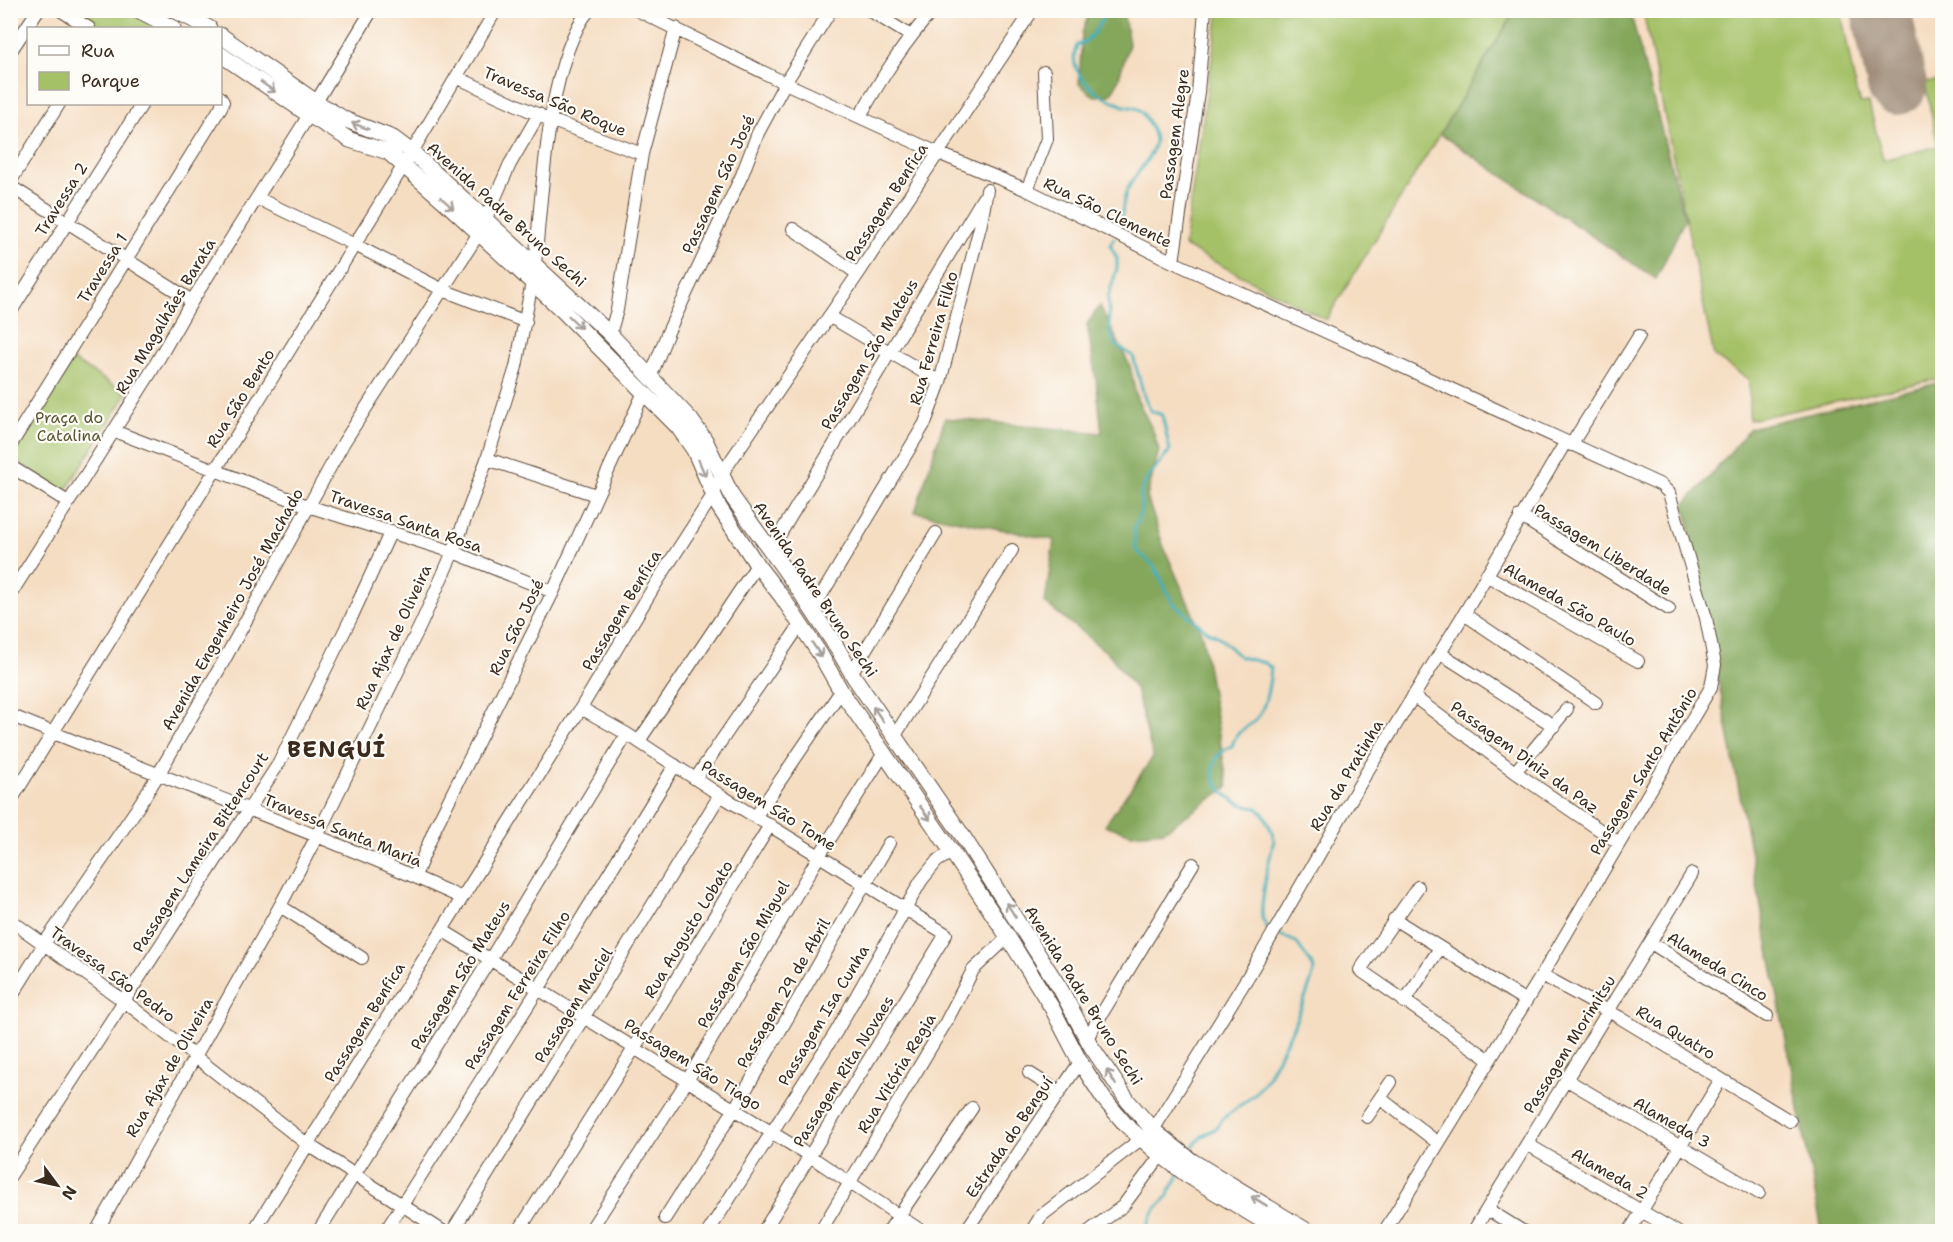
<svg xmlns="http://www.w3.org/2000/svg" width="1953" height="1242" viewBox="0 0 1953 1242" font-family="'Shantell Sans',sans-serif">
<rect width="100%" height="100%" fill="#fdfcf7"/>
<filter id="ink" filterUnits="userSpaceOnUse"><feTurbulence type="fractalNoise" baseFrequency=".0167" numOctaves="2"/><feDisplacementMap in="SourceGraphic" scale="12" xChannelSelector="R" yChannelSelector="G"/><feConvolveMatrix kernelMatrix="1 2 1 2 8 2 1 2 1" color-interpolation-filters="sRGB"/></filter>
<filter id="wash" filterUnits="userSpaceOnUse"><feTurbulence type="fractalNoise" baseFrequency=".008" numOctaves="4" result="noise"/><feDisplacementMap in="SourceGraphic" scale="24" xChannelSelector="R" yChannelSelector="G"/><feGaussianBlur stdDeviation="1.35" result="paint"/><feColorMatrix in="noise" values="0 0 0 0 0 0 0 0 0 0 0 0 0 0 0 0 0 1.4 0 .05"/><feComposite in="paint" operator="in"/></filter>
<g filter="url(#wash)">
<rect width="100%" height="100%" fill="#f5ddc2"/>
<path fill="#a5c168" stroke="#707643" stroke-width="1.5" d="M74,11H139L178,28H104Z
M1219,11H1515L1326,320L1184,246Z
M1643,11H1841L1856,91L1860,103H1869L1883,160L1938,146L1925,83L1942,80V378L1749,420V380L1714,356Z
M73,360L127,394L65,492L12,458Z"/>
<path fill="#84a75c" stroke="#60683d" stroke-width="1.5" d="M1090,11H1123L1129,44L1117,84L1110,95L1094,96L1079,84L1082,33Z
M1515,11H1630L1685,219L1656,279L1440,134Z
M1100,306L1130,366L1137,399L1153,431L1159,450L1147,497L1163,545L1202,635L1228,787L1164,831L1132,834L1105,825L1153,757L1136,690L1110,655L1045,603L1054,540L915,512L945,418L1102,433L1096,380L1087,324Z
M1942,382V1231H1822L1685,504L1708,479L1750,428Z"/>
<g fill="none" stroke-linecap="round" stroke-linejoin="round">
<path stroke="#3fafb9" stroke-width="3" d="M1106,10C1101,23 1091,42 1077,45C1064,75 1100,97 1124,106C1128,107 1134,107 1138,109C1144,112 1155,133 1155,140C1154,156 1135,174 1128,188C1121,202 1123,218 1118,232
M1114,238L1110,245L1117,258V268L1108,298L1110,333L1117,346L1133,356L1144,396L1151,411L1162,415L1170,450L1146,481L1141,494V510L1134,530L1136,550L1155,567L1172,602L1207,631L1219,637L1240,657L1265,663L1271,668C1270,682 1266,708 1257,718C1247,730 1237,728 1232,746C1225,749 1218,753 1215,761C1205,785 1236,807 1257,808L1265,816L1273,835L1274,840L1266,874L1262,906V918L1269,931
M1193,1147L1201,1137L1218,1127L1221,1120L1255,1094L1268,1077L1292,1030L1307,993L1314,972L1313,966L1296,942L1278,934
M1144,1232L1155,1210L1167,1197L1179,1175"/>
<path stroke="#988470" stroke-width="60" d="M1881,10L1897,85"/>
</g>
</g>
<g filter="url(#ink)">
<g fill="none" stroke-linecap="round" stroke-linejoin="round">
<g stroke="#574537" stroke-width="14">
<path id="minor" d="M60,10L89,28
M637,10L785,83L938,153L1027,190L1173,262L1661,485L1669,493L1706,618L1715,665L1711,687L1542,975L1384,1232
M869,10L911,36
M10,52L38,10
M456,77L550,120L642,154
M316,102L372,10
M860,116C882,77 903,44 933,10
M10,182L59,104
M10,186L192,301
M1027,190L1047,139L1044,72
M257,198L353,244L443,290L526,322
M486,218L510,164L539,114
M793,229L858,274
M1173,262L1198,92L1205,10
M535,264C542,197 547,61 589,10
M10,313L142,104
M829,316L940,382
M610,334L617,310L642,154L676,28
M650,378L668,332L742,175L758,133L785,83L831,10
M114,431L308,506L453,552L553,592
M1571,445L1639,336
M10,446L221,107L223,102L220,97
M487,459L596,495
M10,466L68,502
M1520,516L1669,609
M771,549L983,198
M1486,575L1638,661
M10,595L151,372L192,301L309,115
M813,609L925,423L940,382L981,223L987,190
M1464,614L1596,703
M1440,653L1554,726
M852,672L936,533
M1413,696L1515,772L1619,843
M581,708L627,734L720,795L946,934L763,1232
M10,715C160,778 314,830 462,898
M894,737L1012,550
M639,741L757,565
M1515,772L1567,709
M696,778L800,625
M10,802L412,152L496,10
M756,816L841,691
M415,876L436,826L553,592L644,392
M1418,887L1360,970L1490,1060
M280,906L362,958
M1394,919L1526,1001
M10,920L124,1001L307,1144L444,1232
M442,930L810,1156L923,1232
M1651,943L1767,1016
M1542,975L1619,1017L1790,1121
M10,999L44,944L136,810L158,775L222,664L344,442L479,233
M1404,1002L1440,948
M1087,1038L1193,864
M1029,1073L1059,1092
M1567,1080L1759,1193
M1380,1098L1438,1143
M1367,1117L1391,1082
M1153,1130L1249,975L1368,770L1464,614L1565,443
M1527,1144L1677,1232
M10,1176L279,763L351,618L391,531
M1487,1209L1524,1232
M665,1218L734,1110L889,843
M96,1232L280,906L317,836L421,624L453,552L487,459L516,367L532,282
M253,1232L581,708L655,585L713,495L721,475L858,274L1030,14
M318,1232L491,958L627,734
M385,1232L539,988L675,765
M452,1232L720,795
M518,1232L635,1047L770,825
M589,1232L687,1081L819,856L884,753
M708,1232L836,1032L921,881L937,861L952,852
M820,1232L946,1022L973,970L1008,937
M888,1232L972,1108
M965,1232L1080,1062
M1031,1232L1041,1216L1141,1139
M1088,1232L1123,1206L1161,1155
M1473,1232L1692,874
M1629,1232L1721,1079"/>
</g>
<g stroke="#574537" stroke-width="17">
<path id="major" d="M138,10L173,28
M174,10L209,28
M220,35L316,102L346,120L393,138L412,152L610,334L691,420L705,440L733,498L797,587L836,646L854,677L964,838L1061,990L1091,1046L1128,1101L1153,1130L1192,1161L1309,1232
M220,54L309,115L337,132L350,140L388,152L443,200L563,311L678,427L694,450L719,507L757,565L782,597L820,654L841,691L952,852L1008,937L1052,1008L1080,1062L1104,1099L1126,1125L1153,1149L1187,1175L1281,1232"/>
</g>
<use href="#minor" stroke="#fff" stroke-width="12"/>
<use href="#major" stroke="#fff" stroke-width="15"/>
</g>
<defs><path id="oneway-shaft" d="M-6 0H5M1.5-3L5.5 0L1.5 3" fill="none" stroke-width="1.6" stroke-linecap="round" stroke-linejoin="round" transform="scale(1.5)"/></defs>
<g stroke="#a79f9a">
<use href="#oneway-shaft" transform="translate(268 87) rotate(35)"/>
<use href="#oneway-shaft" transform="translate(360 126) rotate(-159)"/>
<use href="#oneway-shaft" transform="translate(447 203) rotate(42)"/>
<use href="#oneway-shaft" transform="translate(575 322) rotate(44)"/>
<use href="#oneway-shaft" transform="translate(702 468) rotate(67)"/>
<use href="#oneway-shaft" transform="translate(817 650) rotate(56)"/>
<use href="#oneway-shaft" transform="translate(878 714) rotate(-124)"/>
<use href="#oneway-shaft" transform="translate(925 813) rotate(54)"/>
<use href="#oneway-shaft" transform="translate(1011 910) rotate(-123)"/>
<use href="#oneway-shaft" transform="translate(1111 1077) rotate(-122)"/>
<use href="#oneway-shaft" transform="translate(1259 1201) rotate(-149)"/>
</g>
</g>
<g text-anchor="middle" stroke-width="4.5" stroke-linejoin="round" paint-order="stroke">
<g font-size="16" fill="#3b2a1e" stroke="#fdfcf7">
<text transform="translate(555 101) rotate(23)" y="6">Travessa São Roque</text>
<text transform="translate(1174 134) rotate(-82)" y="6">Passagem Alegre</text>
<text transform="translate(718 184) rotate(-65)" y="6">Passagem São José</text>
<text transform="translate(61 199) rotate(-58)" y="6">Travessa 2</text>
<text transform="translate(886 202) rotate(-57)" y="6">Passagem Benfica</text>
<text transform="translate(1108 212) rotate(26)" y="6">Rua São Clemente</text>
<text transform="translate(507 214) rotate(42)" y="6">Avenida Padre Bruno Sechi</text>
<text transform="translate(102 268) rotate(-58)" y="6">Travessa 1</text>
<text transform="translate(165 316) rotate(-59)" y="6">Rua Magalhães Barata</text>
<text transform="translate(933 338) rotate(-74)" y="6">Rua Ferreira Filho</text>
<text transform="translate(869 354) rotate(-59)" y="6">Passagem São Mateus</text>
<text transform="translate(240 398) rotate(-58)" y="6">Rua São Bento</text>
<text transform="translate(406 521) rotate(19)" y="6">Travessa Santa Rosa</text>
<text transform="translate(1603 549) rotate(32)" y="6">Passagem Liberdade</text>
<text transform="translate(816 589) rotate(56)" y="6">Avenida Padre Bruno Sechi</text>
<text transform="translate(1570 604) rotate(30)" y="6">Alameda São Paulo</text>
<text transform="translate(232 609) rotate(-61)" y="6">Avenida Engenheiro José Machado</text>
<text transform="translate(621 610) rotate(-59)" y="6">Passagem Benfica</text>
<text transform="translate(516 627) rotate(-64)" y="6">Rua São José</text>
<text transform="translate(393 637) rotate(-65)" y="6">Rua Ajax de Oliveira</text>
<text transform="translate(1525 757) rotate(36)" y="6">Passagem Diniz da Paz</text>
<text transform="translate(1643 771) rotate(-59)" y="6">Passagem Santo Antônio</text>
<text transform="translate(1346 775) rotate(-59)" y="6">Rua da Pratinha</text>
<text transform="translate(769 805) rotate(32)" y="6">Passagem São Tome</text>
<text transform="translate(343 830) rotate(22)" y="6">Travessa Santa Maria</text>
<text transform="translate(200 852) rotate(-57)" y="6">Passagem Lameira Bittencourt</text>
<text transform="translate(688 929) rotate(-59)" y="6">Rua Augusto Lobato</text>
<text transform="translate(743 954) rotate(-60)" y="6">Passagem São Miguel</text>
<text transform="translate(1718 966) rotate(32)" y="6">Alameda Cinco</text>
<text transform="translate(113 974) rotate(36)" y="6">Travessa São Pedro</text>
<text transform="translate(460 975) rotate(-58)" y="6">Passagem São Mateus</text>
<text transform="translate(517 990) rotate(-58)" y="6">Passagem Ferreira Filho</text>
<text transform="translate(783 993) rotate(-60)" y="6">Passagem 29 de Abril</text>
<text transform="translate(1084 995) rotate(58)" y="6">Avenida Padre Bruno Sechi</text>
<text transform="translate(573 1005) rotate(-58)" y="6">Passagem Maciel</text>
<text transform="translate(823 1015) rotate(-59)" y="6">Passagem Isa Cunha</text>
<text transform="translate(364 1022) rotate(-58)" y="6">Passagem Benfica</text>
<text transform="translate(1676 1032) rotate(31)" y="6">Rua Quatro</text>
<text transform="translate(1569 1044) rotate(-58)" y="6">Passagem Morimitsu</text>
<text transform="translate(693 1064) rotate(32)" y="6">Passagem São Tiago</text>
<text transform="translate(169 1067) rotate(-60)" y="6">Rua Ajax de Oliveira</text>
<text transform="translate(843 1071) rotate(-58)" y="6">Passagem Rita Novaes</text>
<text transform="translate(896 1073) rotate(-59)" y="6">Rua Vitória Regia</text>
<text transform="translate(1672 1122) rotate(30)" y="6">Alameda 3</text>
<text transform="translate(1009 1137) rotate(-56)" y="6">Estrada do Benguí</text>
<text transform="translate(1610 1173) rotate(30)" y="6">Alameda 2</text>
</g>
<g font-size="16" fill="#5b5734" stroke="#fdfcf7">
<text x="69" y="423">Praça do<tspan x="69" dy="18">Catalina</tspan></text>
</g>
<g font-size="22" font-weight="bold" letter-spacing="1.5" fill="#3b2a1e" stroke="#fdfcf7">
<text x="337" y="757">BENGUÍ</text>
</g>
</g>
<rect width="1953" height="1242" fill="none" stroke="#fdfcf7" stroke-width="36"/>
<rect x="27" y="27" width="195" height="78" fill="#fdfcf7" stroke="#afa8a0" stroke-width="1.5"/>
<rect x="39" y="46" width="30" height="9" fill="#ffffff" stroke="#afa8a0" stroke-width="1.5"/>
<text x="81" y="57" font-size="18" fill="#3b2a1e">Rua</text>
<rect x="39" y="72" width="30" height="18" fill="#a5c168" stroke="#afa8a0" stroke-width="1.5"/>
<text x="81" y="87" font-size="18" fill="#3b2a1e">Parque</text>
<g transform="translate(57 1185) rotate(123)" stroke="#fdfcf7" stroke-width="4.5" paint-order="stroke">
<path d="M0-4.5L10 22L0 15L-10 22Z" fill="#3b2a1e"/>
<text y="-9" font-size="16" font-weight="bold" text-anchor="middle" fill="#3b2a1e">N</text>
</g>
</svg>
